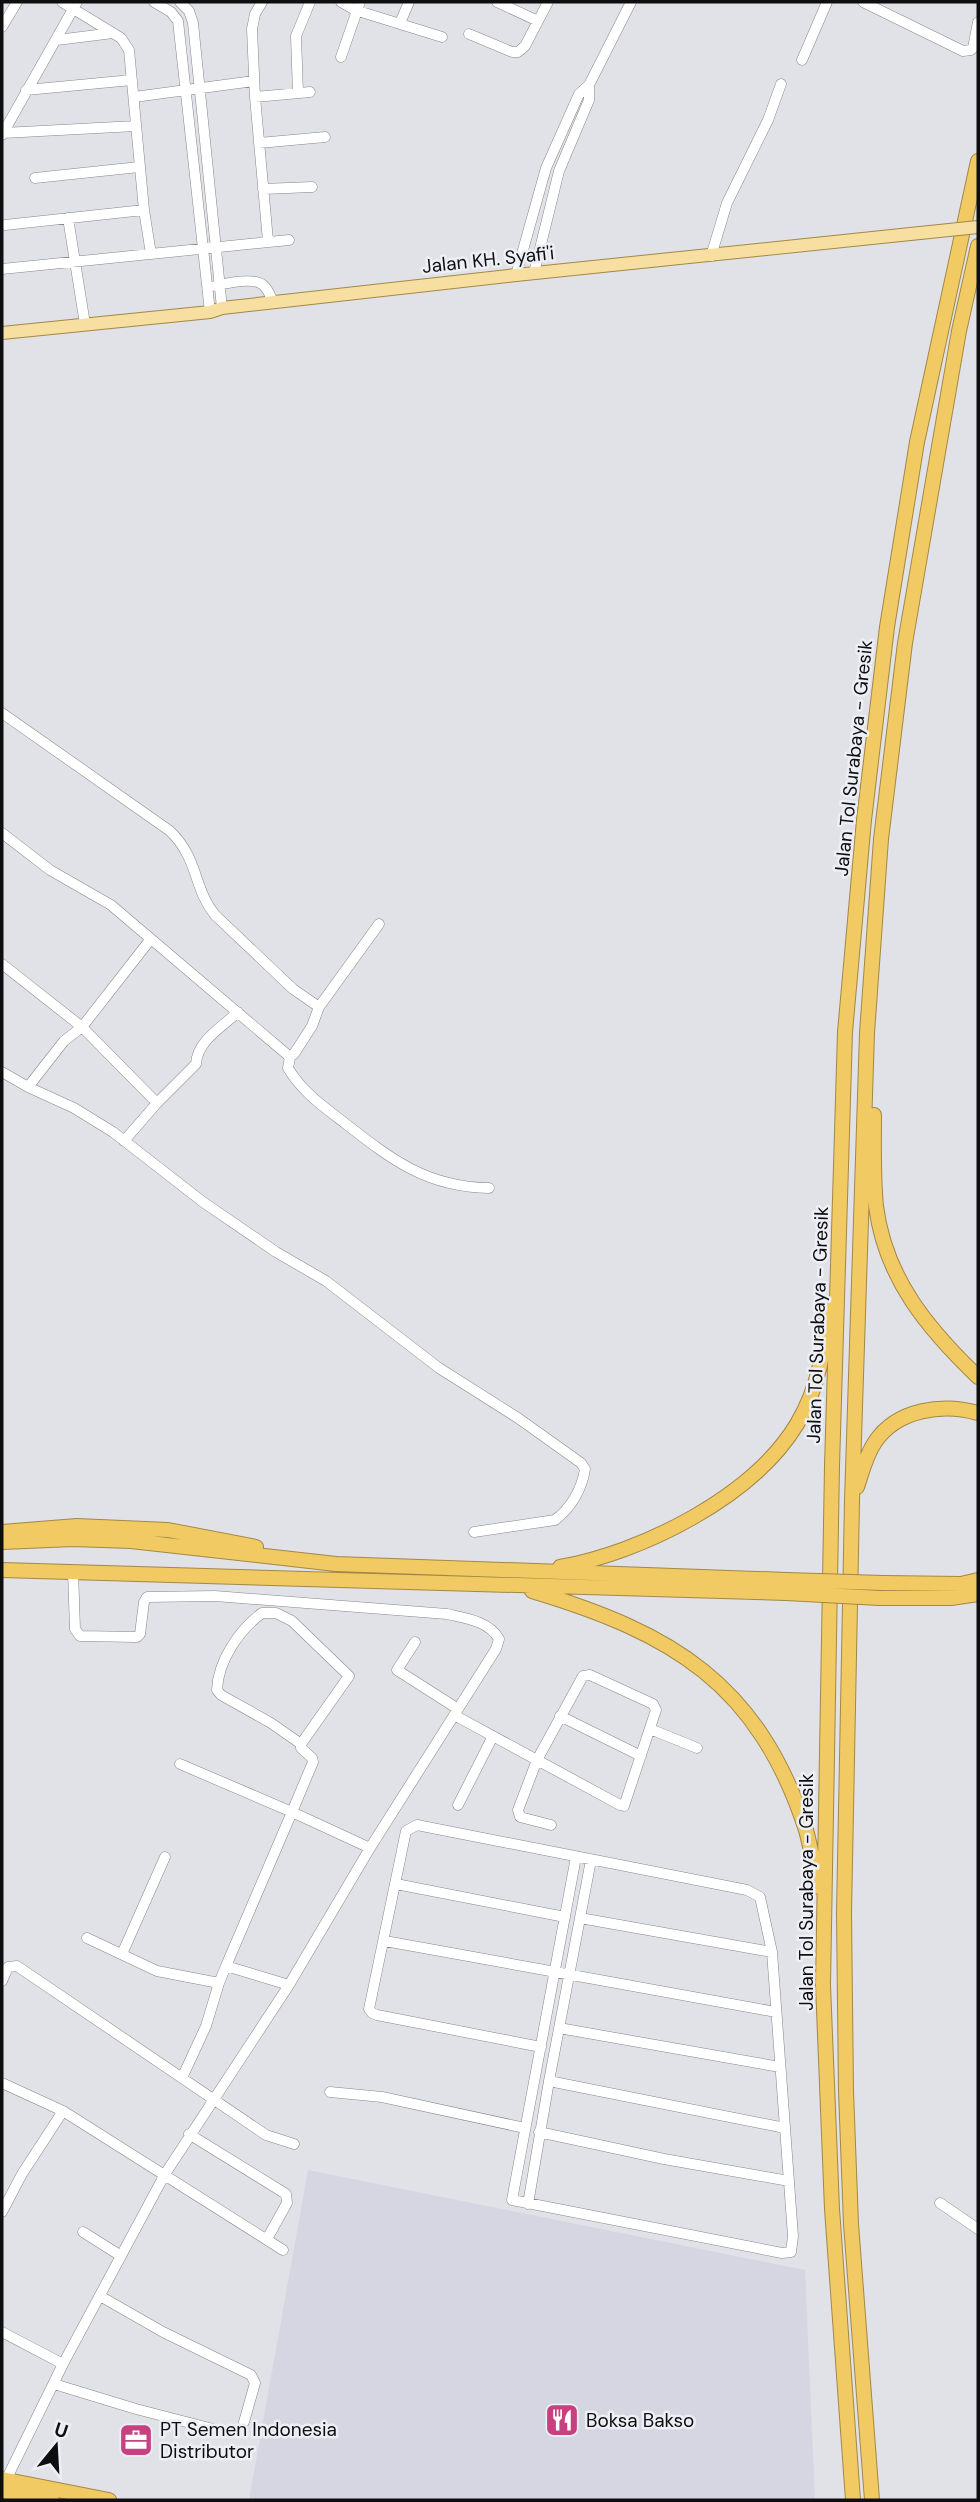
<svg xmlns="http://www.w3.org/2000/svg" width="980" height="2502" viewBox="0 0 980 2502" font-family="'DM Sans',sans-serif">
<rect width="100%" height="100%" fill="#e1e2e7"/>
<path fill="#d5d6e2" d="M308,2170L805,2270L815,2500H249Z"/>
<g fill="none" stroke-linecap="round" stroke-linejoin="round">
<g stroke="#86878b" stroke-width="11">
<path id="minor" d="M62,2L121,38L129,50L144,210L151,254
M154,2L171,12L178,21L210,312
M180,2L189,11L193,23L222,308
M262,2L255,14L252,29L255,97L268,241
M341,2L355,10L442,37
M497,2L538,21
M863,2L963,51L971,50L973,48L978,22
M400,23L409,2
M2,27L17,2
M469,34L512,52H518L525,46L548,2
M57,40L113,33
M341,57L360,2
M802,60L827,2
M26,90L132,80
M298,93L296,36L310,2
M134,97L254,81
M255,97L310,92
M3,133L136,126
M2,135L77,2
M259,143L325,137
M35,178L139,167
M263,189L312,187
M68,218L85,324
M5,225L144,210
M711,256L727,203L768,120L781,84
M2,269L289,240
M534,273L559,171L589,100V85
M516,275L546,168L579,94L589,85L631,2
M215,286C227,283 257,276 265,287C269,291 271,298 273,302
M2,713L170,831C199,859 193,888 215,915L293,989L319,1007
M2,833L50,870L111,905L290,1057L294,1054L312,1026L319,1007L379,924
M150,940L82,1027L64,1041L28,1087L74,1108L113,1132L203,1202L276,1252L326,1281L439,1368L518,1418L581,1463L585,1469C582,1489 571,1508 555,1520L474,1532
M2,964L82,1027L157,1103
M290,1057L288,1068C302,1092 324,1107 346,1124C392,1160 427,1187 489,1188
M2,1072L28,1087
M124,1141L157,1103L196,1064C197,1041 222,1027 238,1012
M415,1642L397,1670L458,1709
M454,1715L620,1805L624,1806L656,1710L653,1704L590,1675L583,1676L537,1760L518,1810L520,1817L551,1825
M560,1716L641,1756
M650,1729L697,1748
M301,1744L271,1723L221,1695L217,1690C218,1661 239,1630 262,1613H276L292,1621L349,1676L301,1744V1748L312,1758L313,1762L292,1812L370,1848
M180,1764L292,1812L226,1966
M458,1805L493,1736
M396,1884L565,1917
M580,1918L772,1952
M87,1938L157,1971L219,1983L226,1966L289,1985
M385,1941L776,2012
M122,1954L165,1857
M2,1981L8,1967L17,1966L266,2135L294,2144
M559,2028L780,2067
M541,2047L377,2015L372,2013L369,2009L406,1831L417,1825L747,1890L760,1897L772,1952L793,2236L791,2252L782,2253L512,2200L576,1857
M182,2078L206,2026L219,1983
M549,2081L785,2128
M2,2083L63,2111L283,2250
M330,2092L382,2097L525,2128
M539,2132L664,2159L789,2181
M189,2134L286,2194L287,2203L267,2239
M940,2203L978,2229
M528,2204L549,2081L591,1860
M2,2212L22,2174L63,2111
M83,2232L121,2256
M100,2296L163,2332L251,2375L255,2383L244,2422
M2,2332L63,2364
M54,2384L136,2409L221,2431
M6,2480L63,2364L165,2174L289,1985L370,1848L496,1649L499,1639C489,1621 465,1618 447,1614L215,1596L147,1597L144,1602L140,1634L137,1637L80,1636L75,1629L73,1571"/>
</g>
<g stroke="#a28846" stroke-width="14">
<path id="major" d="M2,333L210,312L222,308L516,275L920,233"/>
</g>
<g stroke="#a28846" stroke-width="16">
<path id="highway" d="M874,1115C874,1145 873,1176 876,1206C885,1278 928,1329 978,1377
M857,1487C862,1472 866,1455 875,1442C897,1409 943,1403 978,1413
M2,1532L77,1526L168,1530L256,1547
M2,1542L73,1539L131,1541L336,1564L787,1580
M560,1567C641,1553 753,1497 797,1424C819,1387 825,1349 827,1307
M2,1570L786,1593
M883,1583L961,1584L978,1580
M532,1591C672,1633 758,1683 806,1830C811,1848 814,1868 819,1887
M880,1598H951L978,1594
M2,2479L109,2500
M2,2491L52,2500
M853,2500L832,2209L823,1985L832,1466L845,1032L864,820L887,627L917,442L978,161
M872,2500L851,2224L846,2091L844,1913L852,1501L867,1033L881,839L905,643L959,331L978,246"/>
</g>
<use href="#minor" stroke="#fff" stroke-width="10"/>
<use href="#major" stroke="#f7dfa1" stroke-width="12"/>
<use href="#highway" stroke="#f2ca63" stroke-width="14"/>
<g stroke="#a28846" stroke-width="14" stroke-linecap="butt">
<path id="major-bridge" d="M920,233L978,227"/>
</g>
<g stroke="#a28846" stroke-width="16" stroke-linecap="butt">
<path id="highway-bridge" d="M787,1580L883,1583
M786,1593L880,1598"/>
</g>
<use href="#major-bridge" stroke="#f7dfa1" stroke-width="12"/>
<use href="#highway-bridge" stroke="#f2ca63" stroke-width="14"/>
</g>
<defs>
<g id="restaurant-square" transform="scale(1.75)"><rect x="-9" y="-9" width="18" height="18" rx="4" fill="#c7407f" stroke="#eeeff4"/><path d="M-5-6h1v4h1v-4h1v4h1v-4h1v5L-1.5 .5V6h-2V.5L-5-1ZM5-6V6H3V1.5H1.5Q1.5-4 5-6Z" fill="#fff"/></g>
<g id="office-square" transform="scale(1.75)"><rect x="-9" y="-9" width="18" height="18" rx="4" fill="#c7407f" stroke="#eeeff4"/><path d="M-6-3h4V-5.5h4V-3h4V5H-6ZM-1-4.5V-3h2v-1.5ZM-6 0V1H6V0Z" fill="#fff"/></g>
</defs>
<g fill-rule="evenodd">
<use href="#restaurant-square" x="562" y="2420"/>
<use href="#office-square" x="136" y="2440"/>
</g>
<g text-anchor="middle" stroke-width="5" stroke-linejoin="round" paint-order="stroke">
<g font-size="19" fill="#0e0e10" stroke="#eeeff4">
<text transform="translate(488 259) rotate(-6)" y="7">Jalan KH. Syafi'i</text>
<text transform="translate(853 758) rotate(-84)" y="7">Jalan Tol Surabaya - Gresik</text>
<text transform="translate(817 1325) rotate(-88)" y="7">Jalan Tol Surabaya - Gresik</text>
<text transform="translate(806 1892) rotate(-90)" y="7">Jalan Tol Surabaya - Gresik</text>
</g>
<g font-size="19" fill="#0e0e10" stroke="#eeeff4" text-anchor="start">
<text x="586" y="2427">Boksa Bakso</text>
<text x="160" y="2436">PT Semen Indonesia<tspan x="160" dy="22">Distributor</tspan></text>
</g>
</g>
<rect width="980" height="2502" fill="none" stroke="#0e0e10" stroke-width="7"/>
<g transform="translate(56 2446) rotate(18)" stroke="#eeeff4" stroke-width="5" paint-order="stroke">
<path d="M0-5L12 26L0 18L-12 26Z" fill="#0e0e10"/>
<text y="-10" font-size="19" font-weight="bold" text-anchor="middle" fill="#0e0e10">U</text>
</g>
</svg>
